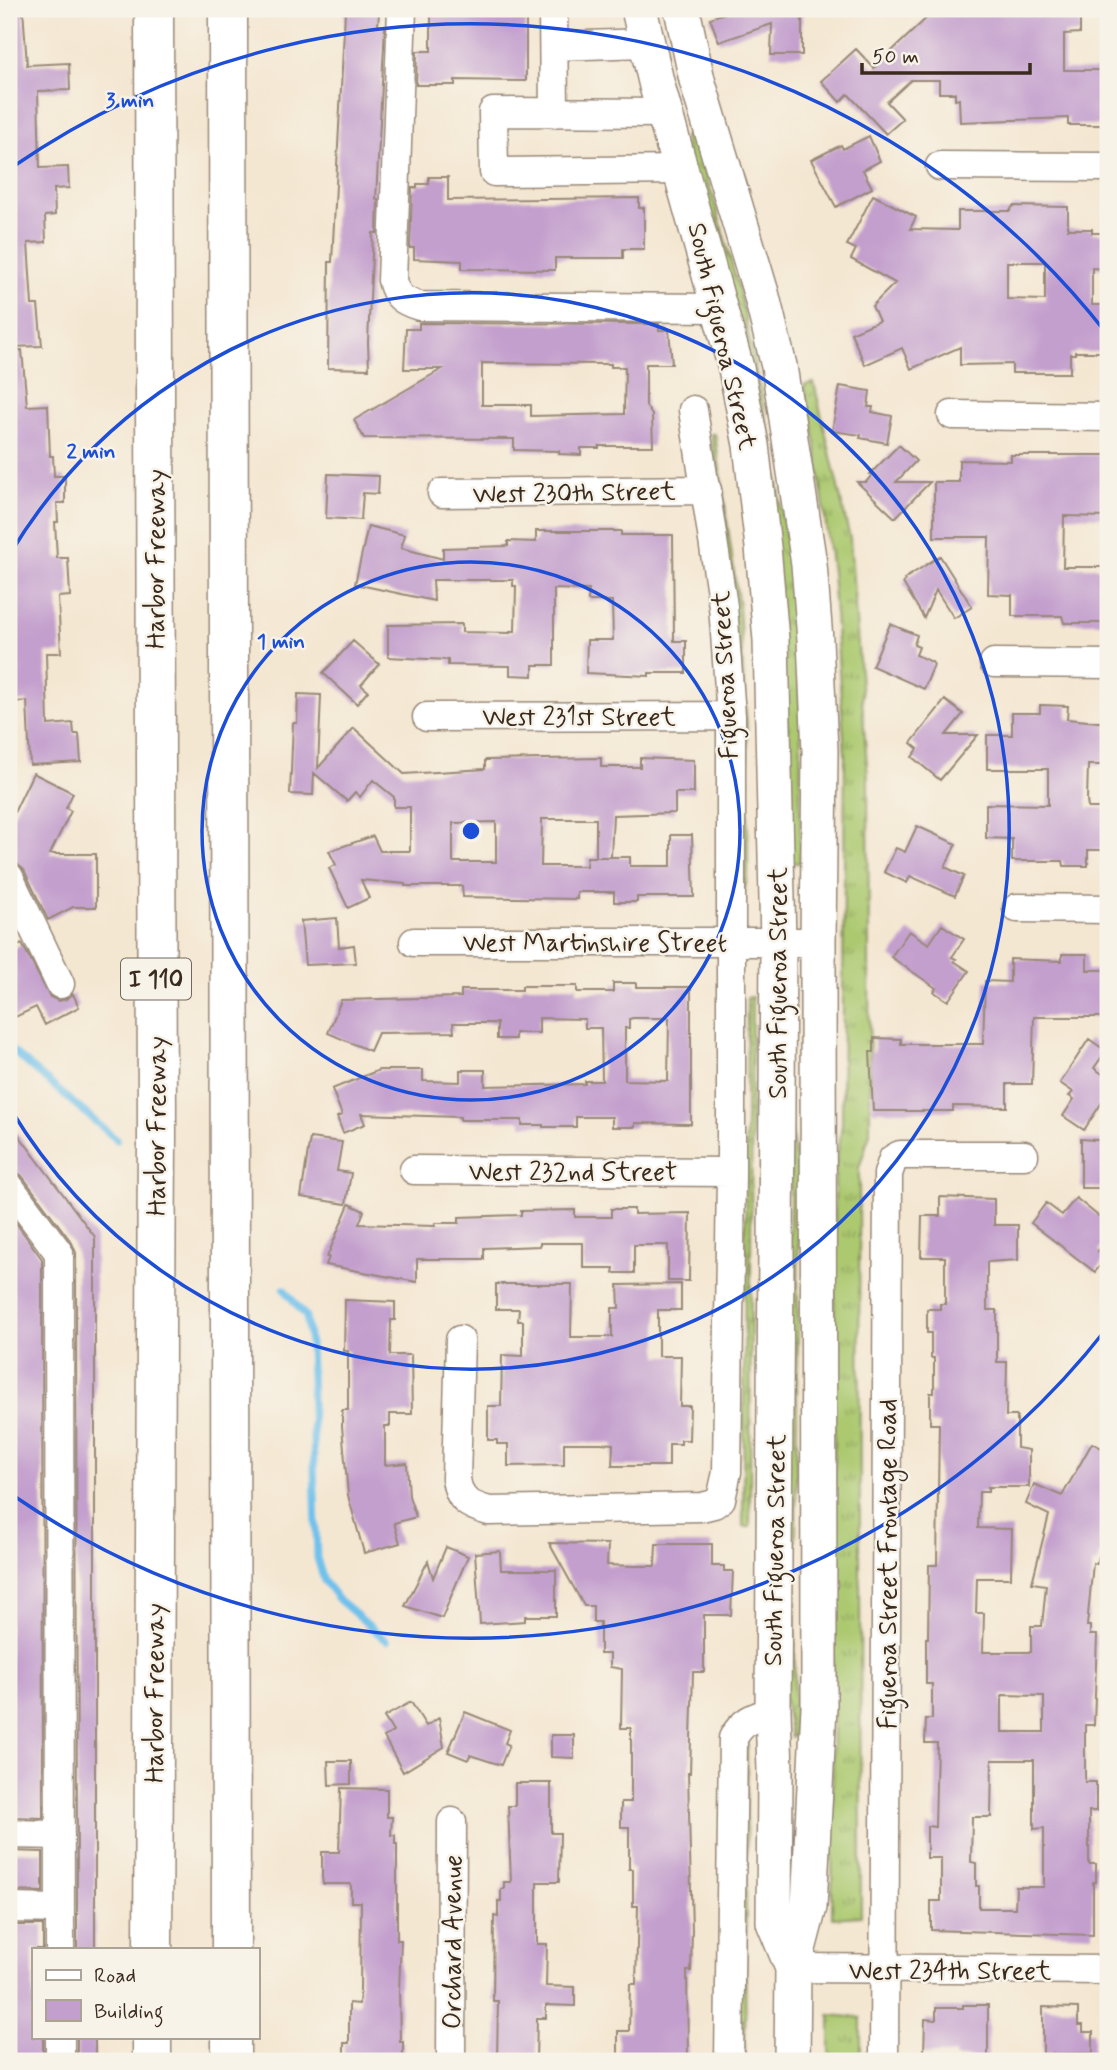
<svg xmlns="http://www.w3.org/2000/svg" width="1117" height="2070" viewBox="0 0 1117 2070" font-family="Mynerve,sans-serif">
<defs>
<pattern id="grass-tufts" width="24" height="20" patternUnits="userSpaceOnUse" patternTransform="scale(1.75)"><rect width="24" height="20" fill="#acc970"/><path d="M3 7l-1-3M5 7V3M7 7l1-3M15 17l-1-3M17 17v-4M19 17l1-3" fill="none" stroke="#8da35b"/></pattern>
</defs>
<rect width="100%" height="100%" fill="#f7f3e8"/>
<filter id="ink" filterUnits="userSpaceOnUse"><feTurbulence type="fractalNoise" baseFrequency=".0143" numOctaves="2"/><feDisplacementMap in="SourceGraphic" scale="14" xChannelSelector="R" yChannelSelector="G"/><feConvolveMatrix kernelMatrix="1 2 1 2 8 2 1 2 1" color-interpolation-filters="sRGB"/></filter>
<filter id="wash" filterUnits="userSpaceOnUse"><feTurbulence type="fractalNoise" baseFrequency=".00686" numOctaves="4" result="noise"/><feDisplacementMap in="SourceGraphic" scale="28" xChannelSelector="R" yChannelSelector="G"/><feGaussianBlur stdDeviation="1.57" result="paint"/><feColorMatrix in="noise" values="0 0 0 0 0 0 0 0 0 0 0 0 0 0 0 0 0 1.4 0 .05"/><feComposite in="paint" operator="in"/></filter>
<g filter="url(#wash)">
<rect width="100%" height="100%" fill="#f4e7d2"/>
<path fill="url(#grass-tufts)" stroke="#747a47" stroke-width="2" d="M690,133L713,196L739,290L771,441L788,552L797,634L801,729L800,863H790L787,724L684,137Z
M814,383L850,539L868,779L870,1133L859,1168L861,1916L832,1918L835,1169L842,1125L845,754L832,572L815,440L804,385Z
M711,434H715L739,608L747,730L748,874L743,897L736,635Z
M752,997L750,1527H743L747,998Z
M791,1128L799,1179L794,1736L791,1737L784,1698Z
M740,1739H747L745,2061H738Z
M830,2015L861,2018V2061H830Z"/>
<g fill="none" stroke-linecap="round" stroke-linejoin="round">
<path stroke="#6fc1eb" stroke-width="7" d="M9,1048L117,1140
M284,1289L306,1317L310,1343L317,1558L324,1581L339,1600L387,1641"/>
</g>
<g id="blocks">
<path fill="#c39fcd" fill-rule="evenodd" d="M9,9H23L27,65L69,63L70,90L38,91L40,168L68,167L69,188L54,189L55,215L45,216L46,242L28,243L32,305H38L42,346L9,347Z
M431,9H526V81L455,80V85H416L417,51H431Z
M737,9H808V12L802,14V55H771L772,24L719,42L710,18Z
M936,9H1080V33L1064,34V70H1108V125H1068V118L960,122L959,99L955,100V93H939V80H911L887,102L903,119L886,134L848,94L840,102L821,81L856,49L874,68Z
M345,11L379,12L378,26H385L376,199H378L377,233H373L368,342L369,369L328,368L329,262H332Z
M869,136L880,161L863,170L872,188L836,207L811,160L841,145L843,149Z
M429,177H448V200L639,198V208H644V249H623V258H555V270L462,269V261L414,259V248H410L412,188H417V184H429Z
M873,195L916,217L910,229L958,230V211H1010L1013,206L1068,207V229H1092V233H1108V269L1092,268V305H1108V352H1075V354H1070V373H1012V364L960,365V347L911,369L902,348L865,365L851,333L879,321L872,306L895,283L851,259L856,249L847,245ZM1007,262H1045V300L1007,299Z
M419,323L659,324V330H669L672,364H646V406L652,415L653,446H599V448H581V455L559,454V451L514,450V439L364,438L354,420L442,369H404L406,329H419ZM482,363L611,364V367H625L624,414L531,416V405H482Z
M22,350L27,406L48,405L50,456H53L54,476H65V503H57L58,522H55L57,558H68L70,596L58,597L61,653H46L48,725L73,723L74,734H79L81,762L30,765L27,701L15,702V691H9V671H14L9,579V351Z
M840,386L870,391L868,407H873L872,412L892,416L887,443L860,438L861,435L832,431Z
M899,445L916,461L896,482H930L895,518L857,482H866L872,475L870,474Z
M1011,455H1108V517L1064,516L1063,567H1108V623H1064L1062,616H1012V595L988,594L989,537H934V482H959V460L1011,461Z
M328,474L379,476L378,494L363,493L361,520L326,518Z
M368,526L405,535L401,548L443,559V548L508,546V541L536,542V531H621V535H673L674,641H686V673H649V676L586,673L587,640H613L612,601H588L589,590L554,589V665H533V676L510,675V666L448,665V660L388,657V625L462,624V632L510,633V631H515L516,586H513V580H433L434,601L355,584Z
M940,556L972,607L954,618L936,590L924,618L903,583L905,581L904,579Z
M890,624L917,635L914,645L919,647L916,655L932,662L934,665L924,689L872,666Z
M353,641L379,664L361,685L368,691L357,704L323,673Z
M298,694L321,695L318,768L354,728L404,774L485,769V760L601,758V767H640V758L694,760V793H675V813L613,815L611,857H596V819H542L541,866H586L587,857H630V866H671V835H692L694,897H637V902H614V892H577V899L463,897L462,886H405V884L361,880L369,898L348,908L329,868L336,865L329,851L373,836L380,851H410V807H394V797L373,780L360,797L355,792L347,801L314,773L313,795L290,794L293,723H297ZM496,822V862H453V823Z
M945,700L963,714L946,735H978L940,780L912,757L918,749L911,743Z
M1040,705L1068,706L1067,719L1108,723V765H1088L1087,800L1088,808H1108V850H1088V866H1064L1063,861H1012V839L986,838V804L1048,805V769H987V735H1012V713H1040Z
M33,773L73,793L66,808L71,811L50,854H96V907H73L48,920L24,870L13,861L9,852V823Z
M917,826L956,844L945,867L964,876L955,896L910,876L907,883L884,872L896,848L905,852Z
M337,918L339,947L354,945L356,963L305,965L301,921Z
M942,925L964,939L952,957L956,959L954,961L969,971L948,1001L934,992L936,988L891,957L909,931L929,944Z
M22,944L50,997L59,1001L66,999L73,994L79,1007L45,1025L36,1007L9,1020V950Z
M1062,954H1087V970H1108V1017H1034L1032,1084H1007V1107L953,1106V1111H873L870,1052H874V1038L901,1039V1044H983L985,981L1010,982V959L1062,961Z
M613,983H636V987H691V1124L635,1123V1127H612V1117H576V1127H543V1125H522V1120H460V1117L361,1114L365,1124L343,1133L337,1117L342,1115L332,1089L379,1070H423V1081L460,1082V1070H485V1086L585,1084V1081H602L601,1028H585V1019L539,1018V1033H515V1039H497V1023H453L454,1032L378,1033L370,1051L328,1033L341,1000L461,997V990H522V986H577V992H613ZM633,1018H669L668,1081L625,1080V1028H629V1019Z
M1089,1039L1106,1051L1094,1068L1108,1078V1093L1084,1130L1063,1116L1074,1099L1069,1096L1073,1092L1060,1083Z
M9,1122L95,1237V1949H77L76,1253L72,1243L22,1176L16,1171L9,1170Z
M310,1138L342,1142L337,1171L351,1173L346,1204L301,1197Z
M1081,1139L1108,1141V1188H1081Z
M940,1197L994,1199V1225H1018V1260L987,1262V1310H997V1362H1007L1006,1416H1017V1448L1029,1450V1487H988V1492H979L978,1528L1012,1529L1011,1578H977L976,1613H984L983,1652H1031V1626H1042L1046,1585L1032,1583L1049,1515L1026,1504L1034,1484L1062,1496L1092,1443L1108,1451V1533L1103,1554L1100,1553L1097,1564L1093,1563L1087,1626H1090V1635H1097L1094,1725H1085V1782H1096V1811H1089V1864H1096V1882H1093V1935L931,1930V1901H941V1858H927V1826L935,1827L937,1743H925L926,1719H932V1684H926V1638H928L929,1565H937L939,1424H930V1393H934V1358H931V1333H927V1309H940V1304H945V1257H921L922,1216H940ZM1002,1695L1044,1696V1732H1002ZM992,1760H1034V1829L1044,1828V1887H1016L1015,1908H979V1886H976V1863L971,1862L972,1817H991Z
M1076,1198L1108,1224V1239L1098,1251L1106,1258L1095,1272L1031,1223L1046,1203L1062,1215Z
M349,1204L364,1211L359,1224L435,1226V1223H459V1217L521,1215V1211L575,1210V1217H611V1209H634V1214L690,1213L689,1281H668V1245H634V1273H613L614,1268H583V1243H540V1246L484,1248V1259H417V1282L326,1265L329,1257H327Z
M9,1213L42,1259L43,1818L9,1817Z
M496,1284H572L571,1337H612V1308H619L618,1285L681,1284V1310H658V1356H681L680,1406H690L689,1440H681V1444H669V1466H612L613,1444L601,1443H564V1465L508,1466V1444H497V1440H488V1406H501L502,1355L523,1356V1321H518L519,1309H496Z
M345,1300L395,1302V1320H391L390,1355H411L412,1414H390V1426H385V1465L407,1463L409,1496L416,1517L394,1523L400,1543L364,1553L348,1495L342,1426V1410H348V1351H344Z
M549,1543L608,1544L607,1565L635,1566H655L656,1544H712V1566H724V1571H733L731,1615H704V1672H693L690,1773H688L692,1931L691,1971H687L688,2061H618V2031H629L630,1984H636L638,1906H633V1869H629V1827H621V1802H631V1728H621L622,1669L610,1667V1654H600V1622H593V1606H584Z
M446,1547L468,1556L442,1618L405,1606L428,1561L433,1578Z
M500,1551L501,1570H556V1616H525V1621L480,1624L475,1553Z
M411,1702L426,1726L439,1718L444,1747L403,1772L384,1737L393,1732L384,1717Z
M465,1712L510,1730L505,1743L509,1745L501,1765L470,1755L468,1760L448,1752Z
M551,1735H574V1758L551,1757Z
M328,1761H351V1784L329,1785Z
M515,1783H551V1833H560L559,1882H537V1944H547L546,1986L575,1987V2006L546,2005V2018H537L536,2061H497L498,2001H493L494,1916L498,1917V1901H501V1889H504V1882H511L508,1806H515Z
M341,1788L387,1789V1817H392L391,1835H395V1844H397V1940H401L399,1991L400,2042H403V2061H344V2043H349V2003L359,2004L360,1991L361,1902H351V1884H323L322,1876V1852H339Z
M9,1851L43,1852V1892L9,1891Z
M9,1925H43V1949H33V2037H43V2061H9Z
M963,2005H988V2058H955V2054H924L925,2019L936,2020V2008H963Z
M1043,2007L1078,2008V2025H1083V2032H1093V2053L1043,2054Z
M77,2037H95V2061H77Z"/>
</g>
</g>
<g filter="url(#ink)">
<use href="#blocks" fill-opacity="0" stroke="#988878" stroke-width="2"/>
<g fill="none" stroke-linecap="round" stroke-linejoin="round">
<g stroke="#988878" stroke-width="31">
<path id="minor" d="M402,9L392,280C396,297 403,301 419,306L721,308
M553,9L554,113
M554,46L647,43
M665,113L493,112L494,172L682,170
M940,166L1108,167
M952,415L1108,417
M442,493L707,490
M994,663L1108,664
M427,717L731,716
M9,877L60,984
M1017,908L1108,909
M414,942H818
M414,1170L731,1172
M9,1186L59,1253L60,1949
M460,1340L456,1478C459,1501 468,1505 489,1511L702,1507L714,1504L721,1499L727,1472L731,1172V716L723,606L693,410
M9,1834L60,1835
M9,1908L60,1909
M793,1968L1108,1970
M60,2037V2061
M451,2061L452,1822
M729,2061L733,1738C743,1720 754,1717 773,1711
M884,2061L888,1174L893,1159L900,1155H1024"/>
</g>
<g stroke="#988878" stroke-width="38">
<path id="major" d="M639,9L657,86L736,368L751,445L763,547L771,640L778,942L773,1711L775,1771L774,1922L793,1968
M682,9L697,80L761,293L779,366L809,564L815,640L820,751L818,942L819,1707L809,1907L793,1968L792,2061"/>
</g>
<g stroke="#988878" stroke-width="41">
<path id="highway" d="M228,9L231,1949
M153,1949L157,1135L154,9
M231,2037V2061
M152,2061V2037"/>
</g>
<use href="#minor" stroke="#fff" stroke-width="28"/>
<use href="#major" stroke="#fff" stroke-width="35"/>
<use href="#highway" stroke="#fff" stroke-width="38"/>
</g>
</g>
<g fill="none" stroke="#1d4ed8" stroke-width="3.5">
<circle cx="471" cy="831" r="269"/>
<path d="M10 554A538 538 0 1 1 10 1108"/>
<path d="M1107 1328A807 807 0 0 1 14 1496M14 166A807 807 0 0 1 1107 334"/>
</g>
<g text-anchor="middle" stroke-width="5" stroke-linejoin="round" paint-order="stroke">
<rect fill="#f7f3e8" stroke="#73665b" stroke-width="2" x="121" y="958.5" width="70" height="41" rx="5"/>
<g font-size="24" font-weight="bold" fill="#3b2a1e">
<text x="156" y="987">I 110</text>
</g>
<g font-size="26" fill="#3b2a1e" stroke="#f7f3e8">
<text transform="translate(723 336) rotate(77)" y="9">South Figueroa Street</text>
<text transform="translate(574 492) rotate(-1)" y="9">West 230th Street</text>
<text transform="translate(155 559) rotate(-90)" y="9">Harbor Freeway</text>
<text transform="translate(724 675) rotate(-93)" y="9">Figueroa Street</text>
<text x="579" y="725">West 231st Street</text>
<text x="595" y="951">West Martinshire Street</text>
<text transform="translate(777 983) rotate(-90)" y="9">South Figueroa Street</text>
<text transform="translate(156 1126) rotate(-90)" y="9">Harbor Freeway</text>
<text x="573" y="1180">West 232nd Street</text>
<text transform="translate(774 1550) rotate(-89)" y="9">South Figueroa Street</text>
<text transform="translate(887 1564) rotate(-90)" y="9">Figueroa Street Frontage Road</text>
<text transform="translate(154 1693) rotate(-90)" y="9">Harbor Freeway</text>
<text transform="translate(452 1942) rotate(-90)" y="9">Orchard Avenue</text>
<text x="950" y="1979">West 234th Street</text>
</g>
</g>
<circle cx="471" cy="831" r="10" fill="#1d4ed8" stroke="#f7f3e8" stroke-width="3.5"/>
<g font-size="21" text-anchor="middle" font-weight="bold" fill="#1d4ed8" stroke="#f7f3e8" stroke-width="5" stroke-linejoin="round" paint-order="stroke">
<text x="130" y="107">3 min</text>
<text x="91" y="458">2 min</text>
<text x="281" y="648">1 min</text>
</g>
<rect width="1117" height="2070" fill="none" stroke="#f7f3e8" stroke-width="35"/>
<rect x="32" y="1948" width="228" height="91" fill="#f7f3e8" stroke="#aca397" stroke-width="2"/>
<rect x="46" y="1970" width="35" height="10" fill="#ffffff" stroke="#aca397" stroke-width="2"/>
<text x="94" y="1982" font-size="21" fill="#3b2a1e">Road</text>
<rect x="46" y="2000" width="35" height="21" fill="#c39fcd" stroke="#aca397" stroke-width="2"/>
<text x="94" y="2018" font-size="21" fill="#3b2a1e">Building</text>
<path d="M862 63v10h168v-10" fill="none" stroke="#3b2a1e" stroke-width="3.5"/>
<text x="872" y="63" font-size="21" fill="#3b2a1e" stroke="#f7f3e8" stroke-width="5" paint-order="stroke">50 m</text>
</svg>
